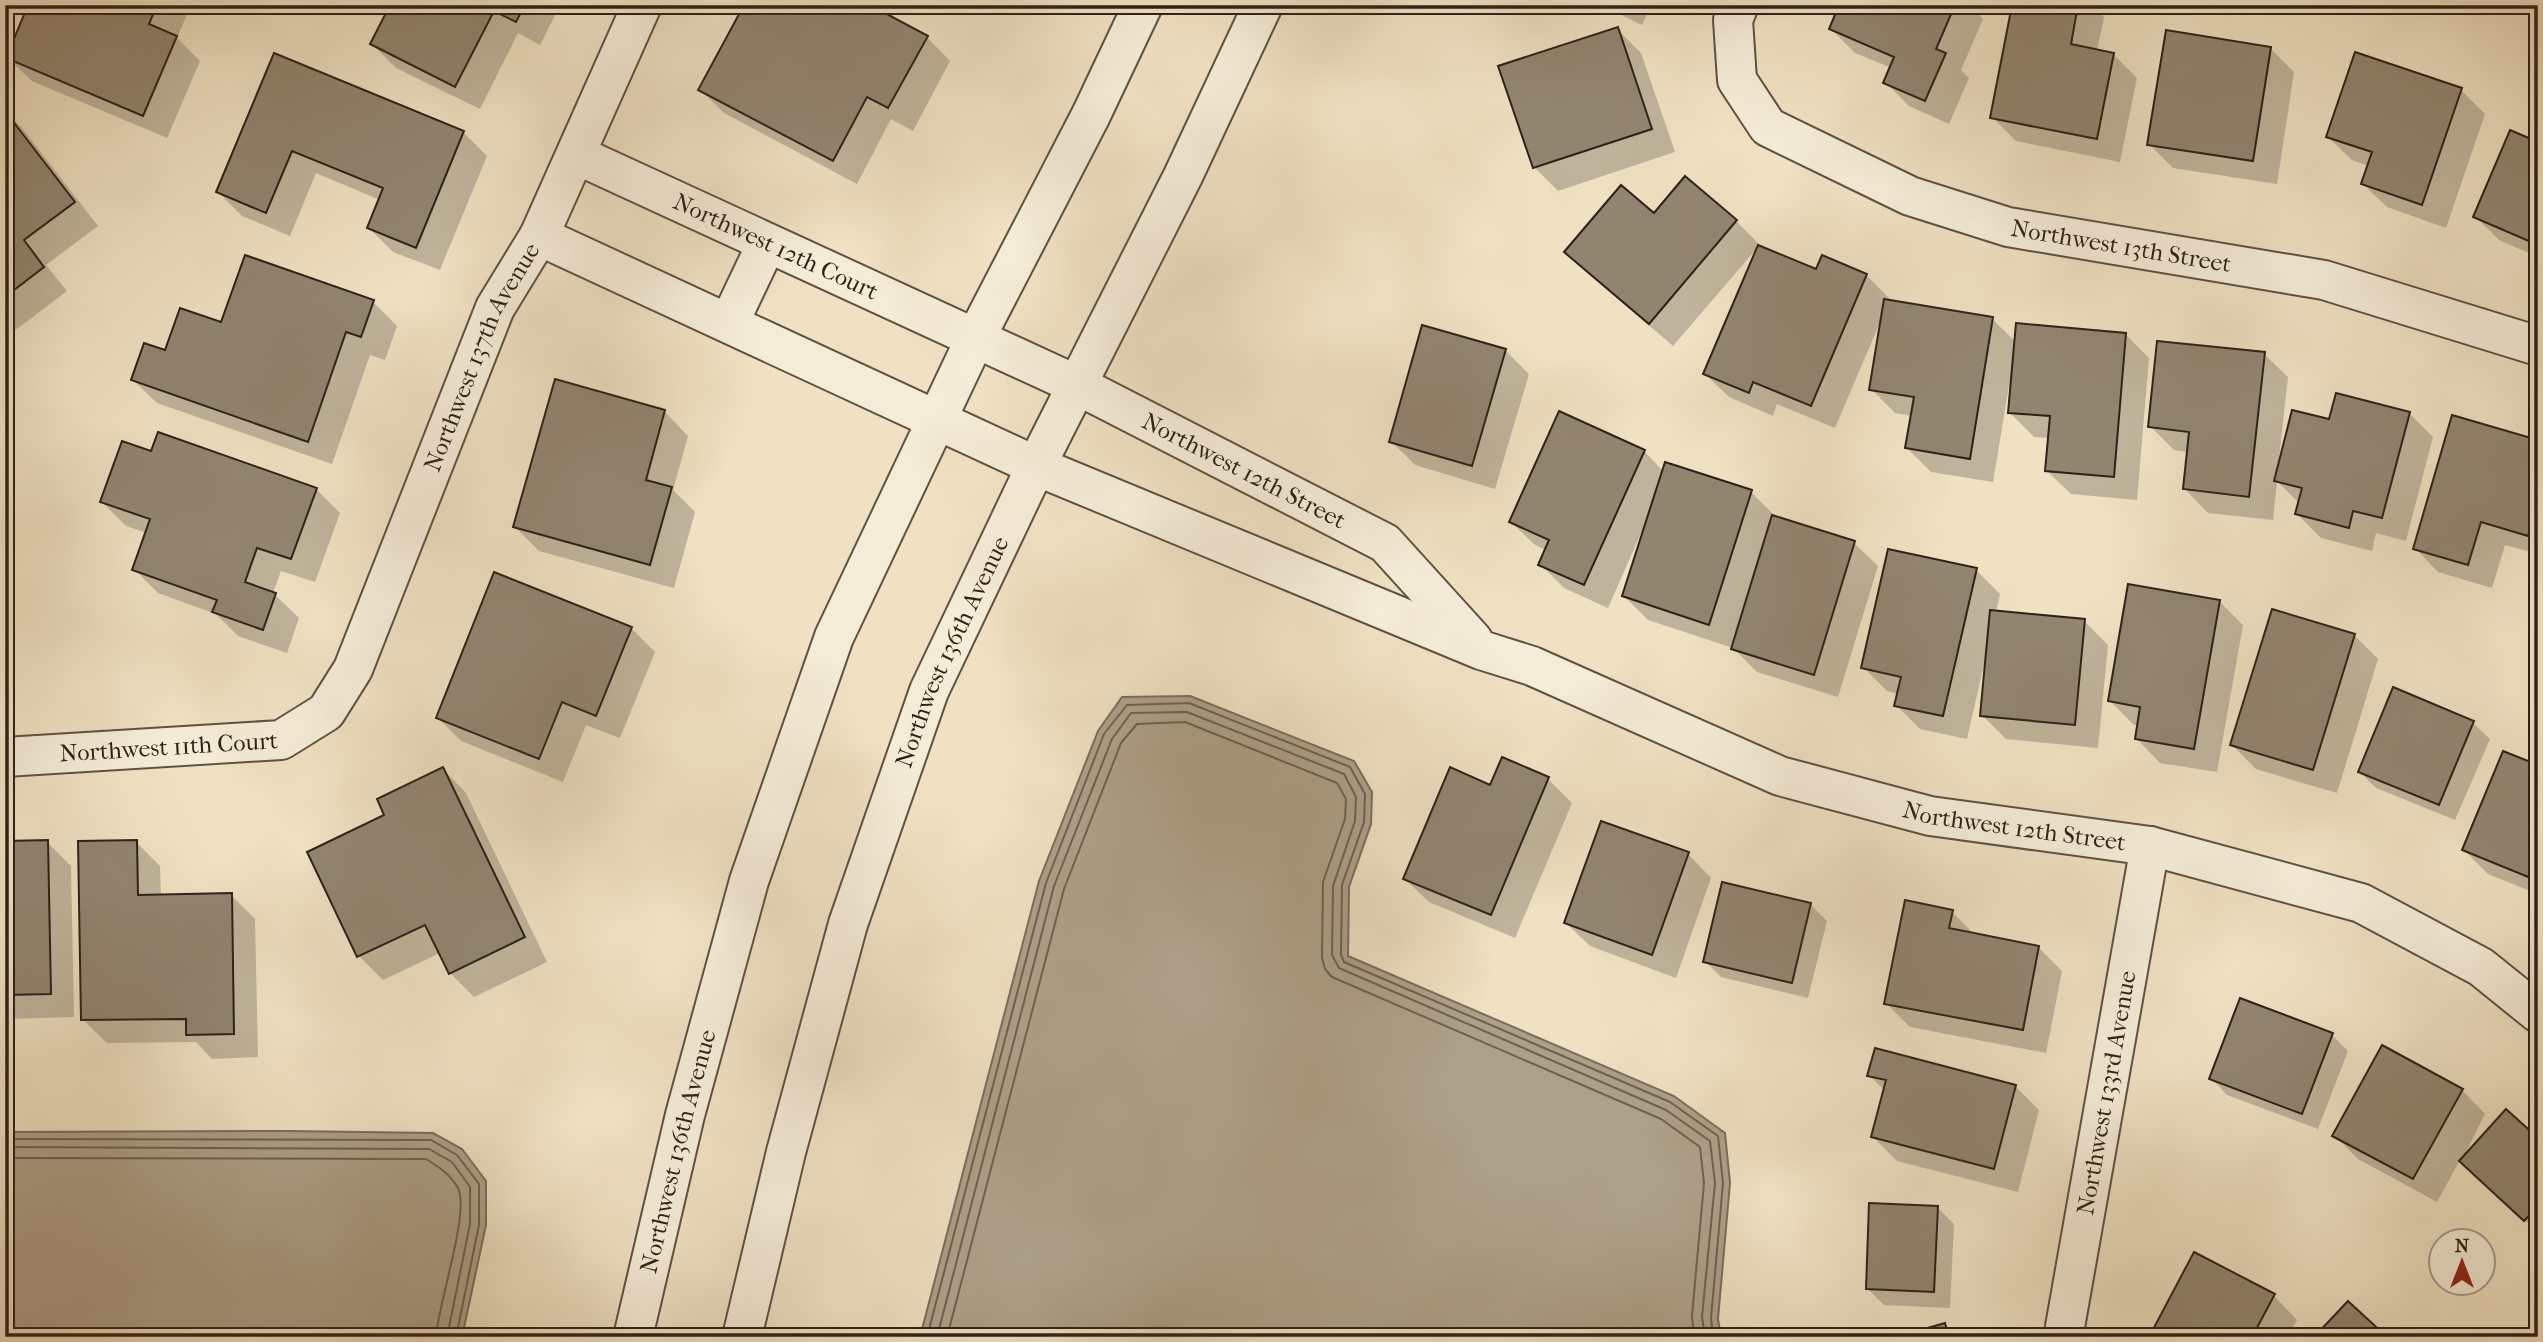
<svg xmlns="http://www.w3.org/2000/svg" width="2543" height="1342" viewBox="0 0 2543 1342" font-family="'IM FELL French Canon',serif">
<rect width="100%" height="100%" fill="#efe1c2"/>
<filter id="stains"><feTurbulence type="fractalNoise" baseFrequency=".00286" numOctaves="4"/><feColorMatrix values="0 0 0 0 .2 0 0 0 0 .09 0 0 0 0 .02 0 0 0 .5 -.17"/></filter>
<radialGradient id="worn" r=".72"><stop offset=".6" stop-color="#630" stop-opacity="0"/><stop offset="1" stop-color="#630" stop-opacity=".3"/></radialGradient>
<path fill="#ada088" stroke="#7a6e5b" stroke-width="2" d="M1190,696L1354,761L1372,792L1371,824L1349,887L1348,956L1674,1096L1725,1133L1730,1183L1718,1319L1721,1337H920L1039,881L1098,731L1122,697Z
M288,1131L433,1133L462,1149L486,1181V1225L462,1337H5V1132Z"/>
<path fill="#0003" d="M30,5H191L177,38L200,61L167,138L32,81L8,58Z
M392,5H560L540,45L518,33L480,109L396,68L372,44Z
M1601,5H1651L1642,25Z
M1841,5H1970L1983,19L1961,70L1969,78L1949,124L1909,106L1886,83L1892,68L1855,53L1831,29Z
M2014,5H2093L2104,17L2097,51L2113,54L2137,78L2120,162L2016,141L1992,117Z
M1617,29L1641,53L1675,152L1558,191L1534,167Z
M927,37L950,61L913,131L891,119L857,184L724,113L701,90Z
M2270,48L2294,72L2277,184L2173,168L2149,144Z
M275,55L463,132L487,156L440,270L393,252L369,228L380,200L316,173L290,236L242,216L218,192Z
M2461,90L2485,114L2446,228L2387,207L2363,184L2369,166L2352,160L2328,137Z
M5,111L22,128L98,226L46,265L67,291L5,338Z
M2538,144V257L2499,240L2475,216Z
M1685,179L1736,221L1760,245L1758,247L1816,271L1866,275L1890,299L1889,301L1992,319L2016,342L2126,335L2149,358L2137,500L2071,494L2047,471L2050,438L2034,437L2010,413L2013,380H2010L1993,482L1931,472L1907,448L1912,416L1895,413L1871,389L1881,320L1835,428L1777,404L1773,416L1729,397L1705,374L1758,247L1673,346L1590,275L1566,252L1655,215Z
M246,257L373,302L397,326L385,360L370,355L332,464L157,403L133,380L166,353L223,324Z
M1505,350L1529,374L1495,489L1415,465L1391,441Z
M2264,354L2288,377L2279,459L2330,421L2409,413L2433,437L2406,541L2376,533L2372,551L2321,538L2297,514L2300,504L2277,481L2273,520L2208,513L2185,489L2188,452L2174,450L2150,426Z
M556,381L665,412L688,436L673,490L695,512L674,588L539,551L515,527Z
M2538,442V554L2505,545L2492,588L2438,572L2415,548Z
M1644,451L1664,472L1751,492L1775,516L1774,518L1854,543L1878,566L1838,697L1757,672L1733,648L1648,620L1624,596L1645,532L1642,531L1608,608L1564,588L1540,564L1546,550L1535,545L1511,522Z
M316,489L340,513L315,582L281,571L273,593L299,618L287,653L238,636L216,614L158,593L134,569L147,533L126,526L102,502Z
M1976,570L2000,594L1996,612L2084,621L2108,645L2098,748L2006,739L1982,715L1987,661L1985,660L1967,739L1920,729L1896,705L1899,694L1887,691L1863,667Z
M2219,601L2243,625L2217,772L2160,763L2137,739L2139,726L2134,725L2110,701Z
M631,628L655,652L620,738L586,725L563,782L461,741L438,718Z
M2354,635L2378,659L2337,793L2256,769L2232,745Z
M2473,723L2490,739L2455,820L2376,788L2360,772Z
M1503,760L1548,779L1572,803L1515,938L1429,902L1405,879L1491,787Z
M2538,767V894L2488,874L2464,850Z
M443,769L466,793L547,962L474,997L450,973L440,953L383,980L359,956L310,852L386,816Z
M47,842L71,866L74,1017L5,1019V843Z
M136,842L160,866L161,896L231,895L255,919L258,1057L212,1059L196,1042L107,1043L83,1020Z
M1688,854L1711,878L1676,978L1590,946L1566,923Z
M1724,884L1811,905L1827,921L1808,998L1721,977L1705,961Z
M1952,912L1975,935L2038,947L2062,971L2046,1053L1910,1027L1886,1003Z
M2332,1035L2348,1051L2318,1129L2227,1095L2211,1078Z
M1869,1075L2015,1086L2039,1110L2018,1192L1897,1161L1873,1137L1885,1091Z
M2462,1090L2485,1114L2462,1160L2538,1140V1232L2460,1160L2437,1202L2358,1159L2334,1135Z
M1938,1208L1954,1224L1950,1308L1884,1305L1867,1288Z
M2274,1296L2297,1320L2288,1337H2151Z
M1944,1325L1956,1337H1902Z"/>
<g fill="none" stroke-linecap="round" stroke-linejoin="round">
<path stroke="#6d6150" stroke-width="2" d="M5,1139L431,1140L457,1155L479,1184V1225L456,1337
M5,1147L429,1149L452,1162L470,1187V1224L447,1337
M5,1158L426,1159C439,1167 450,1174 458,1188C470,1212 438,1304 436,1337
M927,1337L1046,883L1104,734L1127,705L1189,703L1350,767L1365,794L1364,822L1342,885L1341,955L1344,962L1670,1102L1718,1136L1723,1183L1711,1318L1713,1337
M937,1337L1054,886L1112,739L1131,713L1187,712L1344,774L1356,797L1355,821L1333,886L1332,955L1339,968L1666,1110L1710,1141L1715,1183L1702,1317L1705,1337
M947,1337L1064,889L1121,743L1137,724L1185,722L1337,783L1346,799L1345,819L1323,882L1322,958L1325,969L1332,977L1661,1119L1700,1147L1704,1183L1692,1316L1694,1337"/>
</g>
<path fill="#928570" stroke="#2d2218" stroke-width="2" d="M28,5H157L149,24L177,36L143,116L6,58Z
M390,5H525L516,22L494,11L455,87L370,44Z
M744,5H870L928,36L888,108L867,97L833,161L698,90Z
M1839,5H1955L1936,49L1946,53L1925,101L1883,83L1894,57L1829,29Z
M2012,5H2078L2071,44L2114,53L2097,139L1990,118Z
M1618,27L1652,129L1533,168L1498,66Z
M2166,30L2271,47L2253,161L2147,145Z
M2355,52L2462,88L2422,205L2361,184L2372,152L2326,137Z
M274,53L464,131L416,248L367,228L383,188L292,151L266,213L216,192Z
M5,111L75,202L24,240L44,267L5,297Z
M2510,130L2538,142V245L2473,217Z
M1685,176L1737,220L1649,324L1564,252L1621,185L1654,213Z
M1758,245L1816,269L1822,255L1867,274L1811,406L1753,382L1749,393L1703,374Z
M245,255L374,300L361,337L346,332L308,442L131,380L144,343L165,350L180,308L221,322Z
M1884,299L1993,317L1970,459L1905,448L1914,397L1869,390Z
M2016,323L2126,333L2114,477L2045,471L2050,416L2008,413Z
M1422,325L1506,349L1472,466L1389,442Z
M2157,341L2265,352L2249,497L2183,489L2189,432L2148,427Z
M555,379L665,410L646,480L672,487L650,565L513,527Z
M2336,393L2410,412L2382,518L2353,511L2349,528L2295,514L2302,488L2274,481L2292,410L2329,419Z
M1559,411L1645,450L1584,585L1538,565L1549,540L1509,522Z
M2452,415L2538,440V503L2528,536L2481,522L2468,565L2413,549Z
M158,432L317,488L291,559L257,548L245,582L276,593L263,630L212,612L217,600L132,570L150,519L100,502L122,441L151,451Z
M1665,462L1752,490L1709,625L1622,596Z
M1772,515L1855,541L1814,675L1731,649Z
M1888,549L1977,568L1943,716L1894,706L1901,677L1861,668Z
M494,572L632,627L596,716L562,702L539,759L436,718Z
M2538,579V601L2529,597Z
M2128,584L2220,600L2194,749L2135,739L2140,707L2108,701Z
M2272,609L2355,634L2313,770L2230,745Z
M1990,610L2085,619L2075,725L1980,716Z
M2393,687L2474,721L2439,805L2358,772Z
M2503,751L2538,765V881L2462,850Z
M1502,757L1549,777L1491,915L1403,879L1450,767L1490,785Z
M443,767L525,937L449,974L425,925L357,957L307,852L384,815L377,799Z
M1601,821L1689,852L1652,955L1564,923Z
M48,840L51,994L5,995V841Z
M137,840L138,895L232,893L234,1034L186,1035V1019L81,1020L78,841Z
M1722,882L1811,903L1792,983L1703,962Z
M1905,900L1953,910L1949,928L2039,946L2023,1030L1884,1004Z
M2240,998L2333,1033L2302,1114L2209,1079Z
M2382,1045L2463,1089L2413,1179L2332,1136Z
M1875,1048L2016,1085L1994,1169L1871,1137L1886,1080L1867,1076Z
M2506,1109L2538,1138V1206L2524,1221L2459,1161Z
M1869,1203L1938,1206L1934,1292L1866,1289Z
M2194,1252L2275,1294L2252,1337H2149Z
M2538,1264V1282L2529,1273Z
M2348,1301L2387,1337H2314Z
M1945,1323L1949,1337H1896Z"/>
<g fill="none" stroke-linecap="round" stroke-linejoin="round">
<g stroke="#5e5242" stroke-width="42">
<g id="minor">
<path id="s1" d="M1739,5L1733,20L1737,80L1768,127L1910,196L2008,227L2324,280L2538,346"/>
<path id="s2" d="M577,155L1077,385L1385,543L1473,640"/>
<path id="s3" d="M539,236L1036,466L1481,650L1532,666L1780,776L1930,816L2150,846L2361,903L2481,967L2538,1013"/>
<path d="M729,323L767,243"/>
<path id="s4" d="M5,757L281,740L326,712L353,669L495,308L539,236L642,5"/>
<path id="s5" d="M633,1337L685,1115L749,881L834,637L975,339L1091,115L1143,5"/>
<path id="s6" d="M742,1337L786,1152L848,924L929,691L1036,466L1183,176L1263,5"/>
<path id="s7" d="M2067,1337L2065,1327L2150,846"/>
</g>
</g>
<use href="#minor" stroke="#f5ecd7" stroke-width="38"/>
</g>
<g text-anchor="middle" stroke-width="5" stroke-linejoin="round" paint-order="stroke">
<g font-size="24" fill="#2d2218" stroke="#f5ecd7">
<text dy="8" stroke="none"><textPath href="#s1" startOffset="508">Northwest 13th Street</textPath></text>
<text dy="8" stroke="none"><textPath href="#s2" startOffset="219">Northwest 12th Court</textPath></text>
<text dy="8" stroke="none"><textPath href="#s4" startOffset="718">Northwest 137th Avenue</textPath></text>
<text dy="8" stroke="none"><textPath href="#s2" startOffset="738">Northwest 12th Street</textPath></text>
<text dy="8" stroke="none"><textPath href="#s6" startOffset="718">Northwest 136th Avenue</textPath></text>
<text dy="8" stroke="none"><textPath href="#s4" startOffset="164">Northwest 11th Court</textPath></text>
<text dy="8" stroke="none"><textPath href="#s3" startOffset="1594">Northwest 12th Street</textPath></text>
<text dy="8" stroke="none"><textPath href="#s7" startOffset="248">Northwest 133rd Avenue</textPath></text>
<text dy="8" stroke="none"><textPath href="#s5" startOffset="191">Northwest 136th Avenue</textPath></text>
</g>
</g>
<rect width="2543" height="1342" fill="none" stroke="#efe1c2" stroke-width="28"/>
<rect x="7" y="7" width="2529" height="1328" fill="none" stroke="#2d2218" stroke-width="3.5"/>
<rect x="14" y="14" width="2515" height="1314" fill="none" stroke="#2d2218" stroke-width="2"/>
<g transform="translate(2462 1262)"><circle r="33" fill="#f5ecd7" stroke="#a59b8b" stroke-width="2"/>
<path d="M0-5L12 26L0 18L-12 26Z" fill="#8f2418"/>
<text y="-10" font-size="19" font-weight="bold" text-anchor="middle" fill="#2d2218">N</text>
</g>
<rect width="100%" height="100%" filter="url(#stains)"/>
<rect width="100%" height="100%" fill="url(#worn)"/>
</svg>
